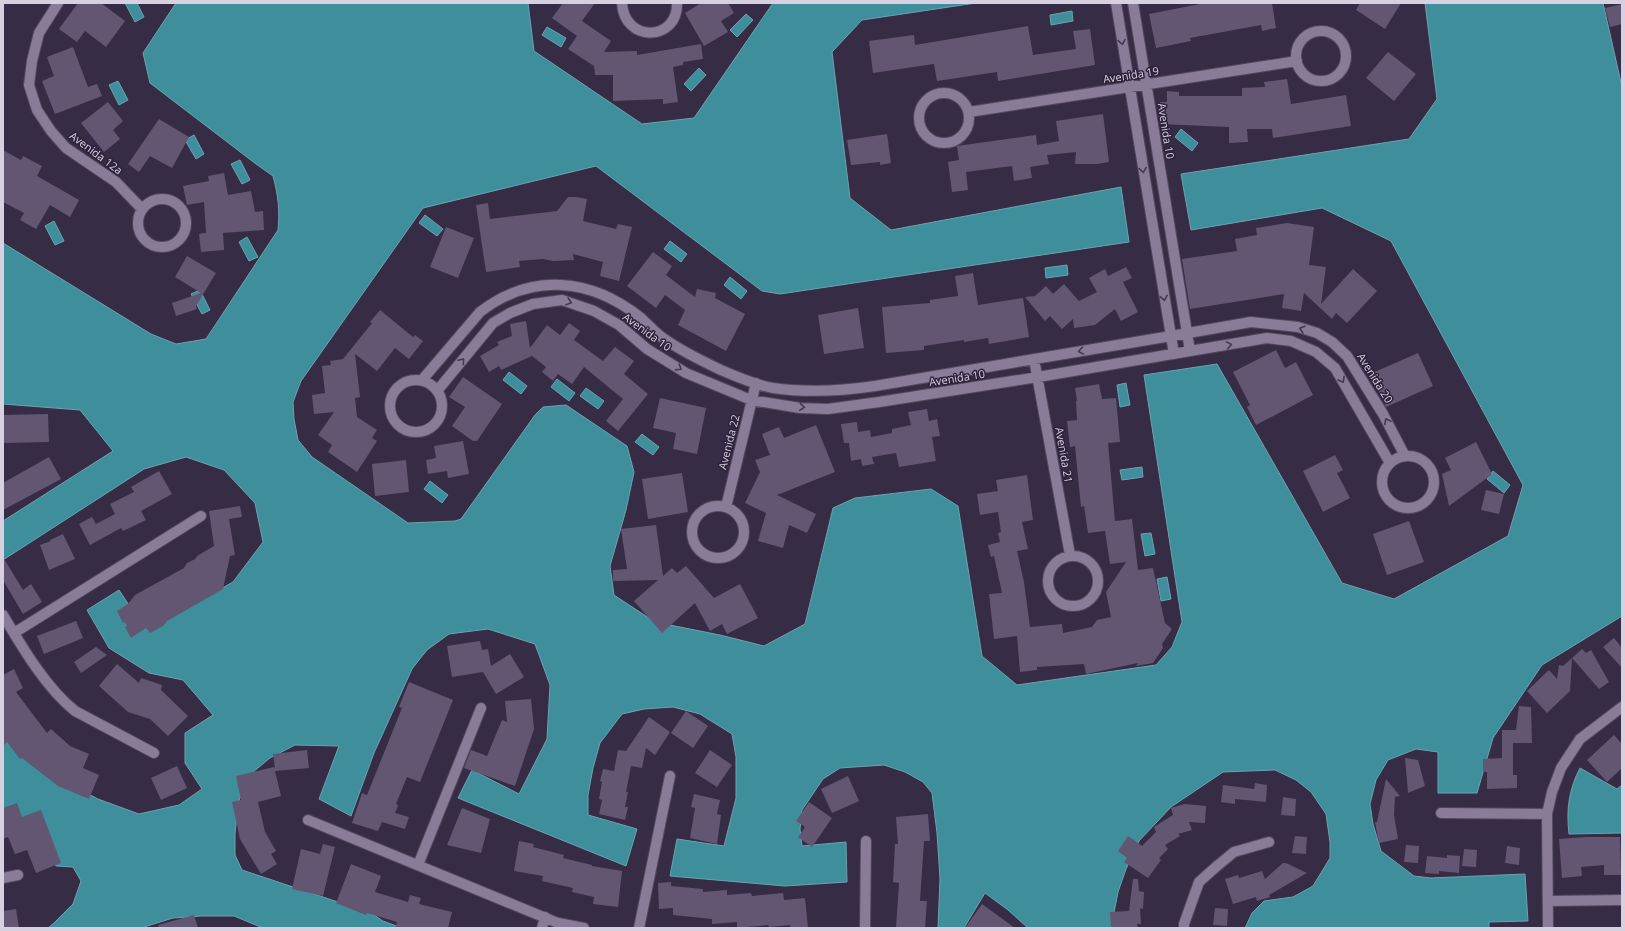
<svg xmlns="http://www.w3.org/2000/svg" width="1625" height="931" viewBox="0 0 1625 931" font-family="'Open Sans',sans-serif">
<rect width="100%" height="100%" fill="#372c46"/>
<path fill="#3e8f9b" stroke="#6ca2b0" d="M125,3H137L144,17L135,22Z
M176,3H528L534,51L642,124L694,118L773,3H976L862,20L832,52L850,198L891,230L1121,187L1129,242L780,294L762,291L596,166L423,208L301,381L293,402L294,419L298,440L312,457L408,523L455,521L461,519L535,415L543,407L566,405L627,446L634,472L626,510L610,566L614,595L655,622L720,635L764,646L805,624L833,508L855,498L931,489L958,506L982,656L1017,685L1156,665L1172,647L1182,622L1144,375L1217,364L1342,583L1394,599L1508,536L1523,485L1391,241L1322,208L1191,230L1181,174L1409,139L1437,99L1425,3H1603L1622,87V616L1542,665L1493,738L1477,793H1438V752L1416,749L1388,760L1376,780L1370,804L1373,824L1381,851L1414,876L1431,878L1525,874L1528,921L1489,922V928H1245L1252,913L1264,901L1293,897L1313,886L1330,858V842L1326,814L1311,792L1296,780L1275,770L1223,772L1171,807L1139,841L1126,869L1118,892L1111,928H1028L1008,910L985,893L964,928H938L940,878L937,833L932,793L923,782L905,772L884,765L840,768L823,779L802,810L800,829L802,846L846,842L847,882L785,886L670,876L677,839L724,846L736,798V757L732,734L700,714L673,707L644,709L622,714L600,743L593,768L588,795V815L637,829L626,866L458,798L472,770L519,794L547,739L550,685L535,644L488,629L449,634L427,650L412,669L374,753L351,816L319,799L339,746L295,745L270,758L247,777L238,804L235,834V855L242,870L371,913L383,921L402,928H263L234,916H202L173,918L141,928H48L54,923L73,904L81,881L73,867L56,866L45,845L3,813V732L49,773L98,799L139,814L179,805L202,789L185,763V733L213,715L183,680L149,673L109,648L87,610L119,590L142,625L190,606L233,582L263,542L255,503L224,470L186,457L144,469L3,560V521L113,451L80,410L3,404V243L151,334L176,344L206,339L278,230C280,211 278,194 273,176L256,164L150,83L143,53Z
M1072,11L1073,21L1051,25L1050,15Z
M746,14L753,20L737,37L730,30Z
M547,27L566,38L561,47L542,35Z
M699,68L706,75L691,91L684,84Z
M118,81L128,100L119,105L109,85Z
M1181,129L1198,143L1192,151L1175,137Z
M194,135L204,154L196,159L185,140Z
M240,160L250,180L242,184L231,164Z
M425,215L443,229L437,236L419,223Z
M54,221L64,241L55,245L45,226Z
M247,237L258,257L249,261L239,242Z
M670,241L687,254L681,262L664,249Z
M1067,265L1068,275L1046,278L1045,268Z
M730,277L747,291L741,299L724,285Z
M200,290L210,310L202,314L191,294Z
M509,372L527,386L521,394L503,380Z
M557,379L575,393L569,401L551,387Z
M1126,383L1130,405L1120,407L1117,385Z
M586,388L604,401L598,409L580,396Z
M642,434L659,447L653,455L635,442Z
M1142,467L1143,477L1122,480L1120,470Z
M1493,471L1510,485L1504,493L1487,479Z
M430,481L448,495L442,503L424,489Z
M1151,533L1155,554L1145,556L1141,534Z
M1167,577L1171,599L1161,601L1157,579Z
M1580,768L1617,789L1622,785V833L1569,834C1566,810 1569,789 1580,768Z"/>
<path fill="#625672" d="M78,3H101L125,21L106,47L85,31L77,42L59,29Z
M563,3H595L582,21L611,41L604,52L637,51V55L701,44L703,59L683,62V65L673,67L678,102L663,104V99L613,101V75H595L594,66L568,49L577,36L552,18Z
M701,3H728L734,13L721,21L728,32L704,46L685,13Z
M1205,3H1272L1276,28L1262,31L1261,25L1190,38L1191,41L1156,48L1149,14Z
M1360,3H1401L1385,29L1356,10Z
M1622,4V24L1610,27L1605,8Z
M1028,26L1033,55L1076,49L1073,31L1090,29L1095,65L998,81L997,72L937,81L934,64L873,73L869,41L914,35L915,45Z
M73,47L88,87L97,84L102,96L55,114L42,81L54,76L47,57Z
M1388,52L1416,74L1394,101L1366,78Z
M1287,79L1291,104L1346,95L1351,126L1273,138L1272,129H1247L1248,142L1229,143V127L1159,124L1160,102H1167V91L1179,92V96H1242V88L1265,87L1264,82Z
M108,102L123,121L113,130L120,139L104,152L81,123Z
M1103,114L1109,162L1097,164H1075L1076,152L1047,155L1049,164L1030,167L1032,178L1014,181L1012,166L966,172L968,190L952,192L948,162L959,160L957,146L1036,135L1037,145L1059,141L1056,121Z
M159,119L189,137L172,168L150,156L139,172L128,164Z
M887,134L891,163L880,165V162L851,165L847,140Z
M3,150L21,160L23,156L42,166L37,176L79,200L70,217L50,205L36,229L20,220L24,213L3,202Z
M224,173L228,195L251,191L255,212L263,211L264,230L223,233L224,250L201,252L199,234L206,233L204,202L187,205L183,186L209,181L208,176Z
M568,197H576L587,199L583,221L616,229L618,224L632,227L619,281L600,276L603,262L573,254L574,260L553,261L543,259L519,261L520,267L486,272L476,205L488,203L490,219L557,211Z
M1287,223L1314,227L1309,265L1326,267L1321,304L1353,269L1377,291L1347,323L1336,313L1332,319L1304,293L1301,311L1282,308L1284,294L1190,309L1182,259L1237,251L1235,239L1257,235L1256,228Z
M446,227L474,238L458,278L430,267Z
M653,252L672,266L666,275L695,297L697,289L716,293L715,298L745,314L726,351L678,325L685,310L665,295L656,308L627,286Z
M187,256L216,273L196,306L197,309L176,316L172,303L201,293L175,277Z
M1126,267L1132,278L1123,282L1138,312L1121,321L1115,309L1095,325L1074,328L1073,319L1062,329L1050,316L1045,321L1025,297L1035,296L1046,286L1053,294L1064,284L1079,301L1097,292L1089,278L1105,269L1108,276Z
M973,273L978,305L1023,298L1029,337L989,344L988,338L964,342V340L924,346V350L886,353L882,307L930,303V300L958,296L955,276Z
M858,308L864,348L824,354L818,315Z
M380,310L413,337L415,335L423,341L409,359L395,348L377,371L355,354L360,397L355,398L357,417L377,430L372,438L377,441L357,472L328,452L332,445L318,435L334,412L314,414L312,395L325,393L322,366L331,365L330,361L343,359L372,323L370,322Z
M526,321L530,348L547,325L560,335L569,323L580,331L574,340L603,361L615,347L634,361L624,374L648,394L618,431L606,421L623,399L584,367L572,384L558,374L553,381L542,372L546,367L532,356L501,370L499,366L489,372L480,356L499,345L497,342L512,336L510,324Z
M1276,350L1285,368L1296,362L1313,395L1256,425L1247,407L1250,405L1233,372Z
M1418,353L1433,386L1386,407L1370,374Z
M463,377L502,404L477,441H473L452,426L465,407L449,397Z
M1099,384L1102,399L1116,398L1120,442L1108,443L1115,521L1132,519L1138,570L1153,568L1165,623L1172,629L1162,644L1163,648L1153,663L1136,666L1138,663L1086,674L1084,664L1037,667V670L1020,672L1017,636L994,639L989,594L1002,593L994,556L991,557L988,545L1000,542L998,533L1001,532L998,512L980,515L977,494L998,491L996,480L1027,475L1033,520L1022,522L1028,549L1017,551L1024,582L1030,627L1062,624L1063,633L1092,627L1097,620L1111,617L1106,592L1126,562L1110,564L1105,531L1088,533L1084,506L1081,507L1075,446L1070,447L1067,421L1077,420L1076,401H1077L1075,388Z
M660,398L706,408L697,454L673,449L676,433L653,428Z
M927,409L929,421L937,419L940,436L932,437L936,461L899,467L896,453L872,457L874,464L862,466L861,459L851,461L849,443H844L841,424L857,422L858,432L870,430L871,437L892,433V429L911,425L908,412Z
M48,414L49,442L3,443V415Z
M816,425L835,472L777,495L816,514L807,533L789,525L783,548L758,541L766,513L745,503L760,472L755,460L770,455L762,434L779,427L784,438Z
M463,441L469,474L448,478L447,471L428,474L426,460L436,458L434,446Z
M1476,442L1491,472V475L1449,506L1442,474L1451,470L1445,458Z
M1335,455L1343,470L1337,473L1350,498L1323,512L1303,471Z
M49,457L61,479L3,510V483Z
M406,460L409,492L375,496L372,464Z
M159,471L172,494L141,511L146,520L123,531L121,528L90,545L79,524L92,517L96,524L115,514L110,504L134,492L131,487Z
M682,473L688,512L648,519L642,479Z
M1486,490L1504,494L1499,514L1481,510Z
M240,506L242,517L229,519L235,555L230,556L223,589L167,621L163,626L150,633L146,628L131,638L125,627L127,626L125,622L123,623L117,611L128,604L135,595L184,568L187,563L195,559L197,556L214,546L209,511Z
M1409,521L1424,562L1387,575L1373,534Z
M656,525L663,576L672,568L677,573L686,566L714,598L740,584L758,618L727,634L722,624L710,631L695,603L662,633L634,601L658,580L613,581V570L627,569L621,529Z
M63,534L75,559L49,570L40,545L51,541L50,540Z
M3,557L23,590L31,584L42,602L23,614L3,580Z
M76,621L83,638L44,654L37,636Z
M1614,638L1622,648V668L1603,647Z
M480,641L482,650L488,649L491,666L510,654L524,677L496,694L483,672L452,677L447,646Z
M96,647L107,655L81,673L74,662Z
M1582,649L1586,653L1591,650L1609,682L1599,689L1572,658Z
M1572,658L1570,691L1547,713L1527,691L1549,670L1557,679L1559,665L1563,666Z
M117,664L139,683L141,678L162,685L161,690L188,716L168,736L150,719L128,712L99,686Z
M14,669L23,688L16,692L47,733L51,729L70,746L89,754L83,768L99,775L89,799L58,786L22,758L20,759L7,742L3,746V675Z
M409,682L453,700L420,782L407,777L396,804L398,805L395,813L409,817L405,829L382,822L378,831L352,823L362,793L367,795L402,708L399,707Z
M531,699L534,729L515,786L464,768L471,750L487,756L502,720L507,722L505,701Z
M1519,706L1531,707L1532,743H1513V775H1517V788L1487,789V772H1483V759L1502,758V730H1516Z
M686,711L708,726L693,748L671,733Z
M649,717L670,732L655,755L646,748L642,768L631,766L626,792H628L625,807H628L625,820L599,814L602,800L599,799L602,782L600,781L603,769L614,771L618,750L626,751Z
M1614,735L1622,744V768L1607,782L1587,760Z
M307,750L309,768L275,771L281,796L258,802L265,832L276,851L271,854L277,864L261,874L240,839L232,802L241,800L236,776L274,767L275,768L273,754Z
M710,750L732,765L717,787L695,773Z
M1405,758L1418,760L1425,786L1408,793Z
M177,766L187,788L161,800L151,778Z
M848,776L859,801L832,813L821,789Z
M1386,779L1400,796L1395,797L1394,815L1398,839L1379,843L1375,822H1377Z
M1255,783L1267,785L1266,802L1235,799V804L1221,802L1223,785L1254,789Z
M694,794L720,800L717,814L721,815L717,844L690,838L695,808L691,807Z
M1283,797L1296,799L1295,816L1281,815Z
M809,802L832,818L812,847L798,837L805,827L796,821Z
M17,803L22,817L41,810L61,863L36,873L27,850L15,854L8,837L3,839V808Z
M1185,804L1206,806L1205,823L1189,822L1192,830L1178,834L1180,836L1165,845L1168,849L1159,858L1161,860L1148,878L1124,862L1127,858L1118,851L1128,836L1142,846L1156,832L1154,827L1173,815L1171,808Z
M462,808L490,819L481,853L447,845Z
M928,814L930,841H924L920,901H927L925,928H896L899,883L893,882L895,844H898L896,817Z
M1295,836L1307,837L1306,854L1292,853Z
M1586,837H1620L1621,875H1604V865L1581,867L1582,876L1562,878L1559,839Z
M519,841L534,844L533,847L564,855L563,858L592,865V866L622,871L618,907L593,904L594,897L572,892L573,888L542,881L543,876L514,871Z
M323,844L335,847L323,896L292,889L301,849L320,854Z
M1406,845L1419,846L1418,863L1404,862Z
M1507,846L1520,848L1519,865L1505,863Z
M1464,849L1477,850L1476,867L1462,866Z
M1447,855L1460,856L1459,873L1439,871V874L1425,873L1427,856L1447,858Z
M1283,863H1286L1307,873L1269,895L1270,897L1257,901L1256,897L1233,904L1225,879L1238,875L1239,878L1262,871L1265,879Z
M351,864L381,876L375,892L408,902L410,895L421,898L419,904L452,912L448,928H395L397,922L367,913L366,915L336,903Z
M1133,879H1138L1139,891L1144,892L1143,909L1140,908L1141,924H1137L1138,928H1111L1110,912L1129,911Z
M671,882V886L703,889V892L727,890V895L751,893L752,896L783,893L784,900L805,898L808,928H790V925L769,927L768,925L737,928V922L712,924V919L673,915V908L659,909L658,883Z
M982,904L1015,928H965Z
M1215,908L1228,909L1227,926L1213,925Z
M16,909L19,928H3V911Z
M194,915L198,928H159L158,925Z"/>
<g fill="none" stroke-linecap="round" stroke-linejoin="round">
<g stroke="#52495e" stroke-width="12">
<path id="minor" d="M58,3L39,33L32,61L29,85L37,110L51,131L66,148L116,182L142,209
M622,3C624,43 678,42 677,3
M1296 56a25 25 0 1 1 50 0a25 25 0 1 1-50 0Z
M919 118a25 25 0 1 1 50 0a25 25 0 1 1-50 0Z
M969,112L1297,61
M138 223a24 24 0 1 1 48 0a24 24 0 1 1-48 0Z
M1190,351L1267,338L1291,341L1316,352L1335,368L1390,463
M1174,354L1171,336L1251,322L1298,327L1317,333L1332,342L1347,356L1383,414L1405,456
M1034,359L1070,555
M422,380L480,312C532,272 591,278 641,318C649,325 656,334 666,340C683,352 702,361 721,370C737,377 756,385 773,388C807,393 841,391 875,386L1171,336L1116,3
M390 406a26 26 0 1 1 52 0a26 26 0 1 1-52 0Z
M437,391L493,323L510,313L533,304L562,300L594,311L619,325L647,349L686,373L751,400L800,408L828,409L879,402L1038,377L1190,351L1133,3
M1382 482a26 26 0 1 1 52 0a26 26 0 1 1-52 0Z
M692 532a26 26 0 1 1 52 0a26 26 0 1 1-52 0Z
M726,507L756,383
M1048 581a25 25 0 1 1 50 0a25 25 0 1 1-50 0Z
M3,615C22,647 46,688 75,711L154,753
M14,633L201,516
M1441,813L1547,814
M308,820L558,923L584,928
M418,865L481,708
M3,878L18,875
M1549,901L1622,900
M542,928L545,917
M639,928L670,776
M865,928L866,841
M1184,928V924L1199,882L1217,866L1234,852L1269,842
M1548,928L1547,814L1552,792L1561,768L1580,739L1622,707"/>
</g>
<use href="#minor" stroke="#887c99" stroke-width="10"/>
</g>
<defs><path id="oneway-chevron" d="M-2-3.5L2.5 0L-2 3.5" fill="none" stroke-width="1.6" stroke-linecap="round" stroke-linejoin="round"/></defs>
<g stroke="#443852">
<use href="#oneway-chevron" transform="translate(1122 42) rotate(81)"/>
<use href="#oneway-chevron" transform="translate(1143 170) rotate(81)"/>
<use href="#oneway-chevron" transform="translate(1164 298) rotate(80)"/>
<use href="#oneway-chevron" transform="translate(569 302) rotate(19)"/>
<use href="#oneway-chevron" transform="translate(1302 329) rotate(-164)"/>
<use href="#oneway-chevron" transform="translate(1229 345) rotate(-10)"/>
<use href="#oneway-chevron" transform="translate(1081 351) rotate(170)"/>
<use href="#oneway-chevron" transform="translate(462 361) rotate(-50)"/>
<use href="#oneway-chevron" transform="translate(679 368) rotate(32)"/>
<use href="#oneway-chevron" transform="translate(1342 380) rotate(61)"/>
<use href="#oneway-chevron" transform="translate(802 407) rotate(5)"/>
<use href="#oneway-chevron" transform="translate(1387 421) rotate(-117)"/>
</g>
<g text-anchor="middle" stroke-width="3" stroke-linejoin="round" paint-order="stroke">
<g font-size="11" fill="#d6d0e0" stroke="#2d223b">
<text transform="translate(1131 75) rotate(-9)" y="4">Avenida 19</text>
<text transform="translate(1166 131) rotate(81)" y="4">Avenida 10</text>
<text transform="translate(96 153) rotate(37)" y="4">Avenida 12a</text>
<text transform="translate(647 332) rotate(36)" y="4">Avenida 10</text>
<text transform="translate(957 378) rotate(-9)" y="4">Avenida 10</text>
<text transform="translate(1375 378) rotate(58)" y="4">Avenida 20</text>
<text transform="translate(729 442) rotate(-76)" y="4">Avenida 22</text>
<text transform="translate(1064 455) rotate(80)" y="4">Avenida 21</text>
</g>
</g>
<rect width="1625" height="931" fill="none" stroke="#d6d0e0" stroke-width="8"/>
</svg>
